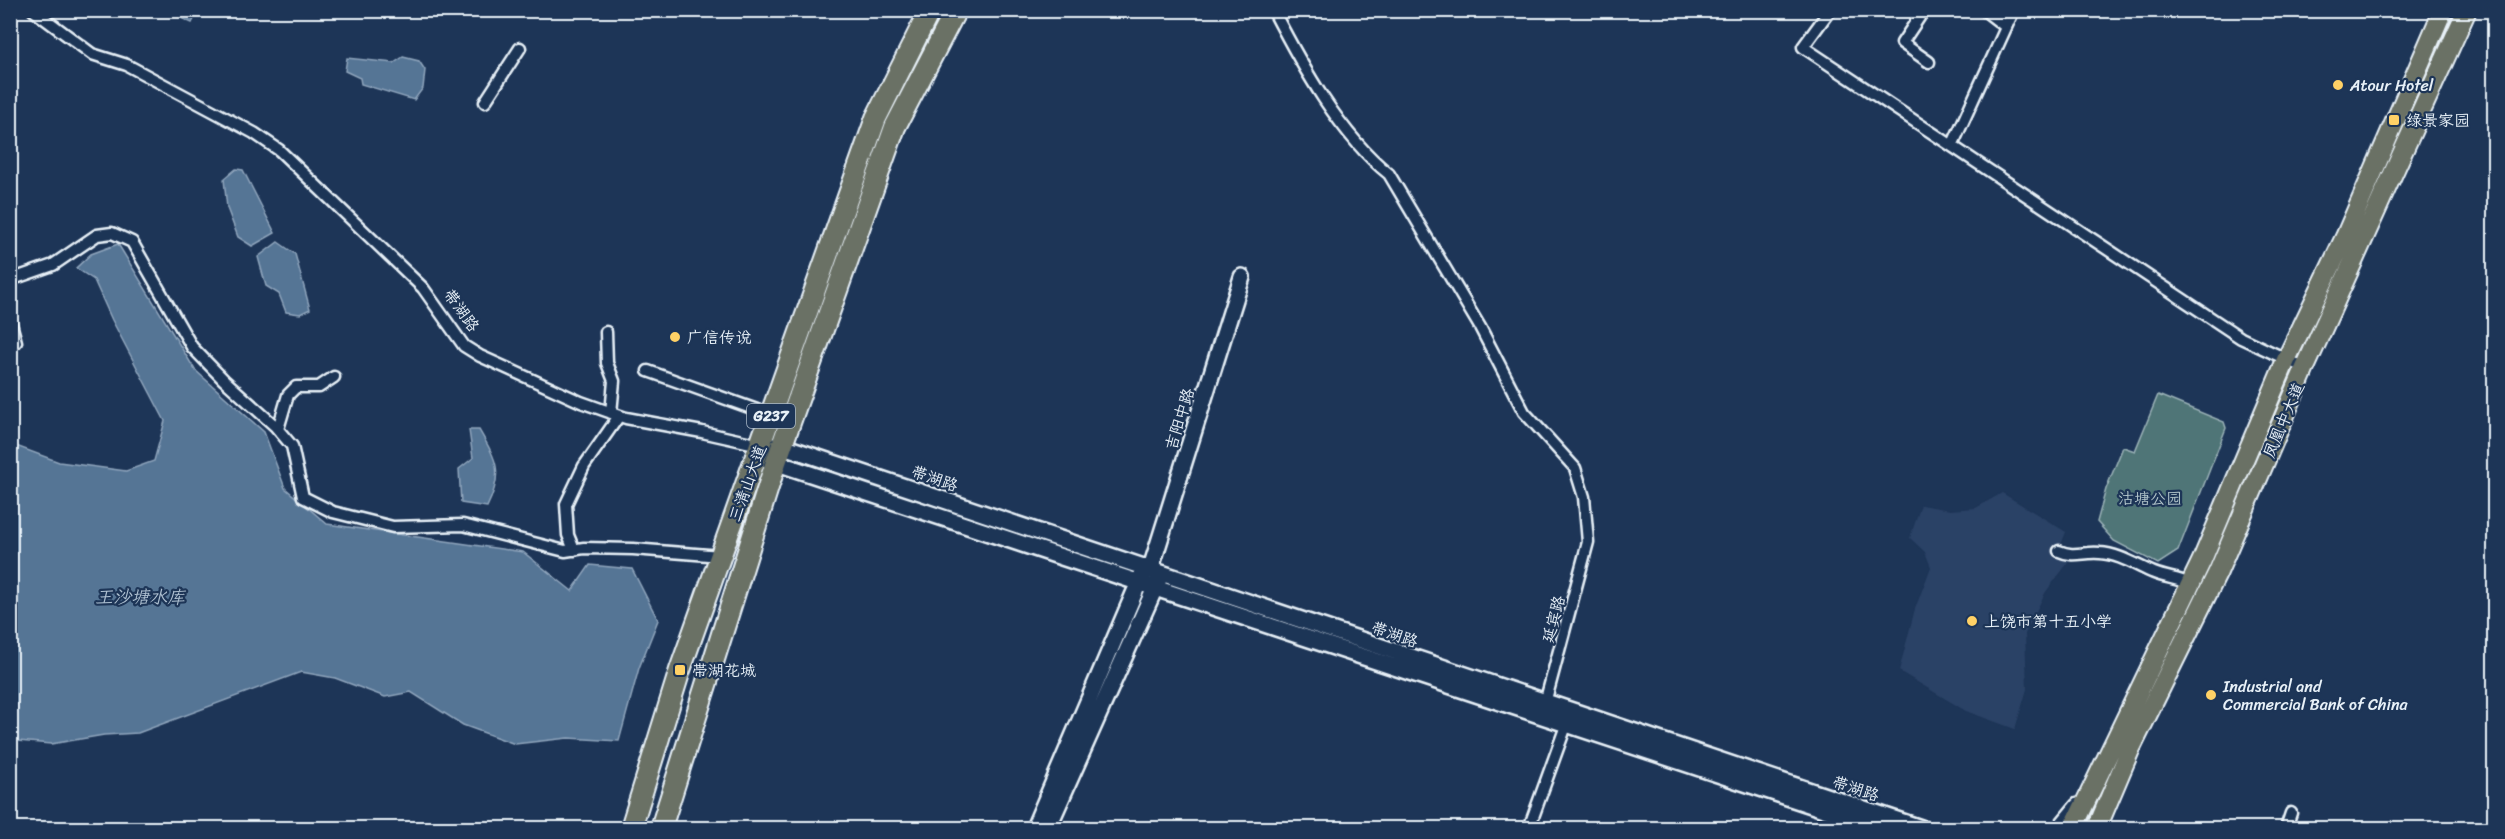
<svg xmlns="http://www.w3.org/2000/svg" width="2505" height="839" viewBox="0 0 2505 839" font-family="Sriracha,'LXGW WenKai TC',sans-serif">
<rect width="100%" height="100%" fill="#1d3557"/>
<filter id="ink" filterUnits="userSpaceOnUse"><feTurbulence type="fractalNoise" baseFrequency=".0167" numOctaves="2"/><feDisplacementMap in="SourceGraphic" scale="12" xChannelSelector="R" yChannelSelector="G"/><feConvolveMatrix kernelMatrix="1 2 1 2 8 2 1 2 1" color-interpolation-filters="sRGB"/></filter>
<g filter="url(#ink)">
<path fill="#2b4266" d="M2002,493L2066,532L2056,557L2070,560L2045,593L2025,634L2027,689L2015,729L1966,711L1899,671L1915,609L1931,567L1925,552L1910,538L1921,505L1950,510L1976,508Z"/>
<path fill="#507577" stroke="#9cb3b8" stroke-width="1.5" d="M2158,395L2224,422L2226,428L2178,551L2158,564L2114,541L2097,522L2106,489L2123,447L2135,451Z"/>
<path fill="#557495" stroke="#90a6bd" stroke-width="1.5" d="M178,11H198L192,23L183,19Z
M403,57L419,61L425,70L423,88L414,100L361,84L360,78L345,71L347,58L394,63Z
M236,169L243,170L275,233L252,246L238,237L227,208L224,179Z
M278,242L295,254L310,309L300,314L286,312L279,294L266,286L258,257Z
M118,244L195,370L264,432L285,488L327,524L523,552L572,591L590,565L632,569L658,620L639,668L619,741L568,738L515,744L463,725L411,692L385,697L335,678L301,672L138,733L104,735L51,744L18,741L11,735V444L59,462L126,471L154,461L165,421L112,320L94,280L76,268L91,254Z
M469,430H479C497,461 504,472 487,507L461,503L459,469L473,458Z"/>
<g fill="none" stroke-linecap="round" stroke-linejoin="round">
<g stroke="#e8f1f8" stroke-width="15">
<path id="street" d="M33,10L92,54L127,65L254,133L279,150L423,288L464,346L480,356L581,402L626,418L702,432L760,445
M1273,10C1302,66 1340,135 1389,174L1480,327L1524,412L1575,468L1584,497L1588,542L1545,703
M1830,10L1803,47L2241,338L2305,368
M1924,10L1902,43L1929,62
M1984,10L2006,27
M485,102L520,48
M1952,146L2014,10
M10,280L53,265L97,235L112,233L132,242L192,347L224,380L275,426L292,446L303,497L333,512L393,527L463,525L565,551L584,548L633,549L721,556
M10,320L16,342
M606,332L607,363L614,381L611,413
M648,371L771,415
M278,429L288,395L296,387H319L334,377
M574,550L568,535L566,504L584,466L619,416
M2059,551C2074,558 2085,551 2100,553C2119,554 2137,566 2154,573C2166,578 2178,578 2190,584
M1529,828L1567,723
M2286,828L2291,813"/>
</g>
<g stroke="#e8f1f8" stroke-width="20">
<path id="secondary" d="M772,446H783L1921,828
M768,460L1881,828
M1150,571L1242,277
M1034,828L1142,575
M1048,828L1159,579
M2060,828L2078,806"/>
</g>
<g stroke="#e8f1f8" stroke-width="22">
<path id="primary" d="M2073,828L2202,560L2286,360L2345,237L2443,10
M2097,828L2130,750L2218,572L2305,368L2467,10"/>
</g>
<g stroke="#e8f1f8" stroke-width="24">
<path id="highway" d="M631,828L680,670L876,118L930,10
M661,828L776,462L895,127L956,10"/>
</g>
<use href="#street" stroke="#1d3557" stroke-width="10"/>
<use href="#secondary" stroke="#1d3557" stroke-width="15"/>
<use href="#primary" stroke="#6b7165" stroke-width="18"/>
<use href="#highway" stroke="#6b7165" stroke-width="20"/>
</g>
</g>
<g fill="#ffd166" stroke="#1d3557" stroke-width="2">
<circle cx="2338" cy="85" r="6"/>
<rect x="2388" y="114" width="12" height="12" rx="3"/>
<circle cx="675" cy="337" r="6"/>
<circle cx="1972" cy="621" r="6"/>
<rect x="674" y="664" width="12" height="12" rx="3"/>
<circle cx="2211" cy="695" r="6"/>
</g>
<g text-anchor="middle" stroke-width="4.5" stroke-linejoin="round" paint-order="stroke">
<rect fill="#1d3557" stroke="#abb9c8" stroke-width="1.5" x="747" y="404" width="48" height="24" rx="4.5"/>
<g font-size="15" font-weight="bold" fill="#e8f1f8">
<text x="771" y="421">G237</text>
</g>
<g font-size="16" fill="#e8f1f8" stroke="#1d3557" text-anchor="start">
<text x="2350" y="91">Atour Hotel</text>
<text x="2406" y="126">绿景家园</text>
<text x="687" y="343">广信传说</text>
<text x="1984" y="627">上饶市第十五小学</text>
<text x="692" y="676">带湖花城</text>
<text x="2223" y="692">Industrial and<tspan x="2223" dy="18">Commercial Bank of China</tspan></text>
</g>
<g font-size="16" fill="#e8f1f8" stroke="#1d3557">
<text transform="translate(462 310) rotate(54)" y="6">带湖路</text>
<text transform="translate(1179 419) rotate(-73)" y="6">吉阳中路</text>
<text transform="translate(2283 420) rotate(-67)" y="6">凤凰中大道</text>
<text transform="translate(935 478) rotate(19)" y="6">带湖路</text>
<text transform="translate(747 483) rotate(-70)" y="6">三清山大道</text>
<text transform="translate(1553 619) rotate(-75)" y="6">延宾路</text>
<text transform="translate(1395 634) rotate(19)" y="6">带湖路</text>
<text transform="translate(1856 788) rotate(18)" y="6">带湖路</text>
</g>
<g font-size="16" fill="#b3c6cb" stroke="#1d3557">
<text x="2150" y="504">沽塘公园</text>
</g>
<g font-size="18" font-style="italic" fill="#adbfd0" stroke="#1d3557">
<text x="140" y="603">王沙塘水库</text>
</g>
</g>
<rect width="2505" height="839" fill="none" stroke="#1d3557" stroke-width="36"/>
<rect x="18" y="18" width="2469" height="803" fill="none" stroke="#e8f1f8" stroke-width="2" filter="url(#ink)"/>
</svg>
